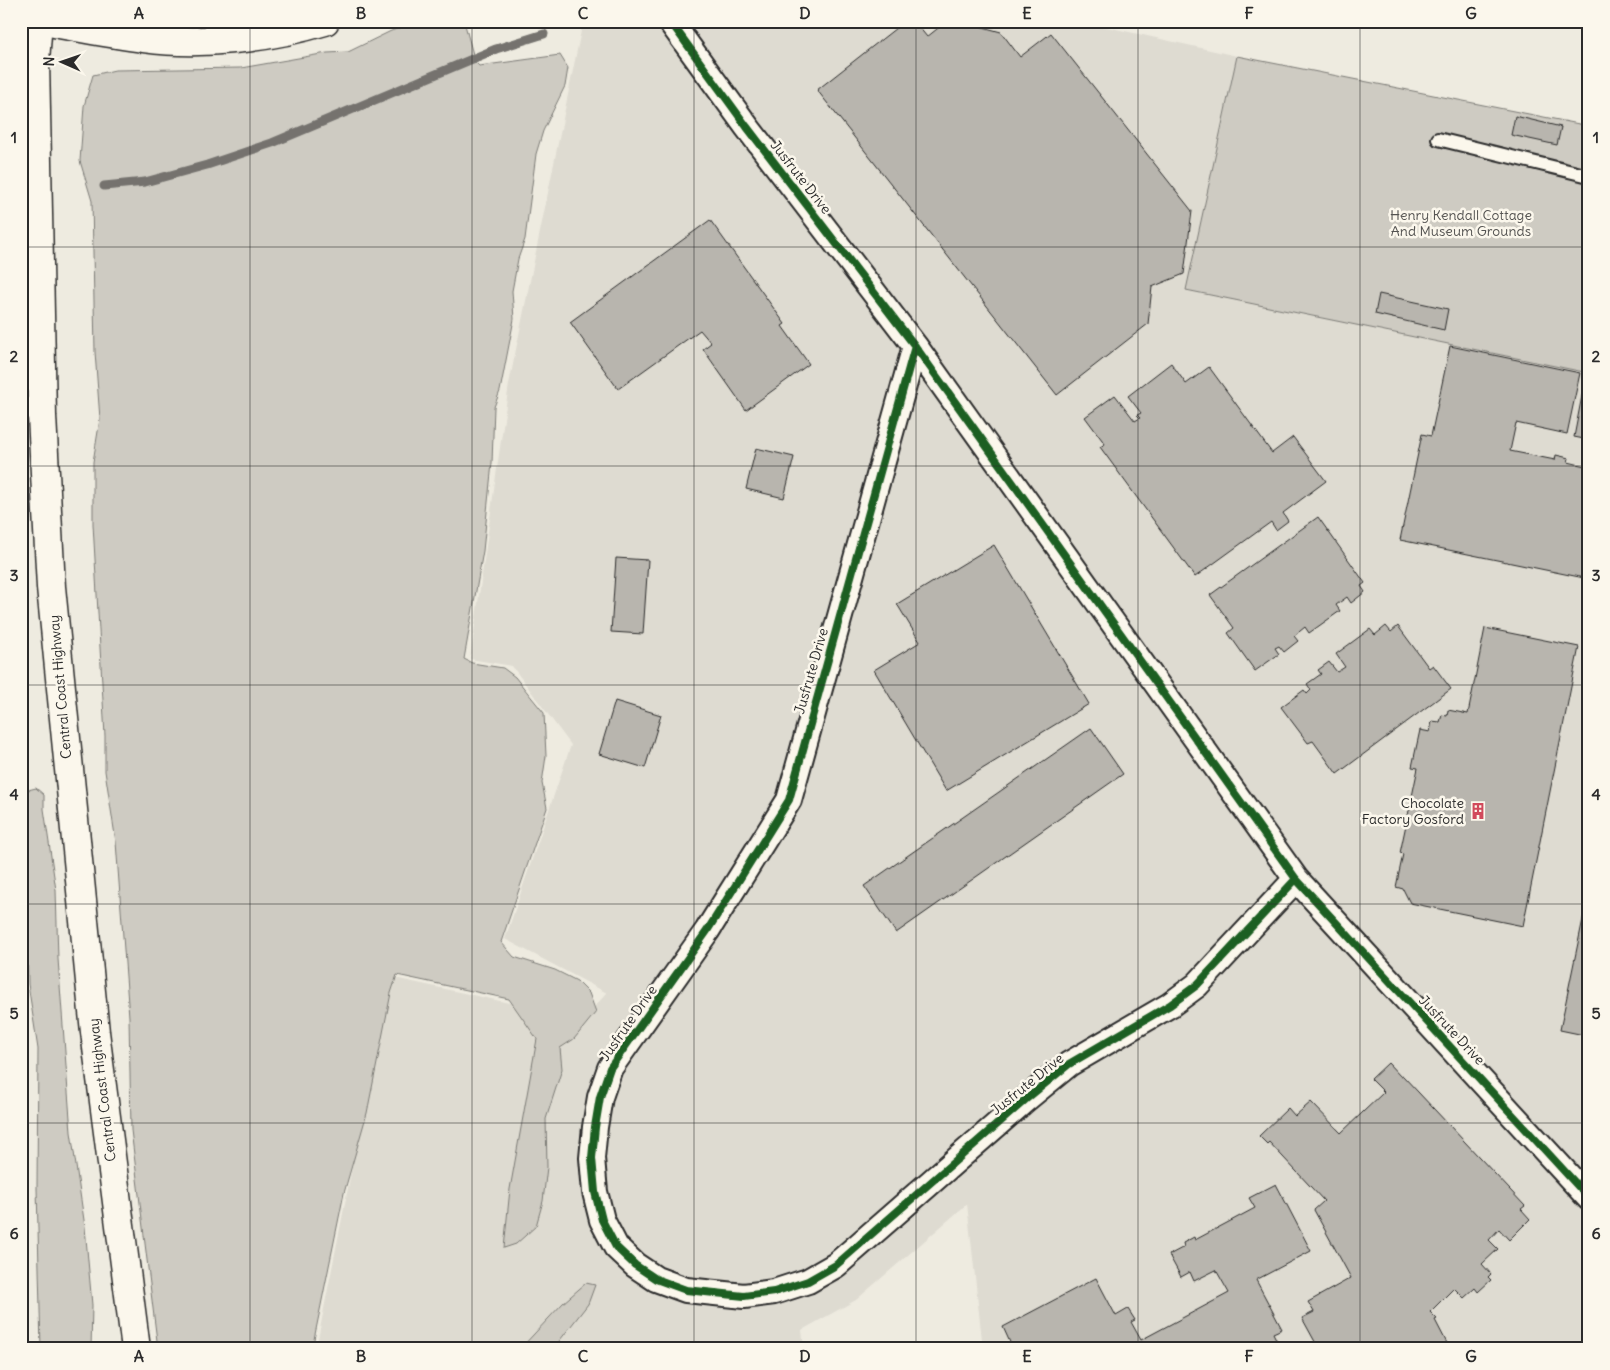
<svg xmlns="http://www.w3.org/2000/svg" width="1610" height="1370" viewBox="0 0 1610 1370" font-family="Delius,sans-serif">
<rect width="100%" height="100%" fill="#eeebe0"/>
<filter id="ink" filterUnits="userSpaceOnUse"><feTurbulence type="fractalNoise" baseFrequency=".02" numOctaves="2"/><feDisplacementMap in="SourceGraphic" scale="10" xChannelSelector="R" yChannelSelector="G"/><feConvolveMatrix kernelMatrix="1 2 1 2 8 2 1 2 1" color-interpolation-filters="sRGB"/></filter>
<g filter="url(#ink)">
<path fill="#dedbd1" d="M583,21H1080L1237,56L1187,290L1589,373V1349H983L967,1204L856,1300L802,1330L804,1349H316L390,977L583,1019L607,993L505,939L571,745L512,666L470,659L509,384Z"/>
<path fill="#cecbc2" stroke="#7c7b76" d="M421,21H464L475,62L479,66L560,55L568,68L565,86L543,131L536,154L525,239L518,259L512,291L514,319L500,391L494,407L492,463L483,551L464,659L472,663L503,668L515,677L544,713L546,756L542,783L547,808L501,942L514,957L555,970L577,981L589,993L596,1012L574,1039L560,1048L562,1069L546,1119L547,1167L543,1201L536,1226L516,1244L504,1248L510,1189L537,1039L509,999L397,975L391,993L367,1113L344,1193L312,1349H158L131,1130L129,1017L116,842L105,771V736L93,524V462L100,419L95,352L92,201L80,161L84,106L93,75L115,70L241,68L327,53L348,52L391,31Z
M1237,56L1589,126V373L1186,290Z
M36,788L44,795V809L56,890L58,959L71,1132L85,1227L92,1305L91,1349H41L37,1188L38,1049L28,984L24,800L28,790Z
M586,1283L595,1285L588,1304L553,1349H520L563,1303Z"/>
<g fill="none" stroke-linecap="round" stroke-linejoin="round">
<path stroke="#74726e" stroke-width="9" d="M104,186L145,182L207,165L272,143L496,49L544,34"/>
</g>
<path fill="#b8b5ae" stroke="#2b2b2b" d="M905,21H914L927,37L947,21H961L1001,32L1020,57L1051,33L1192,211L1184,274L1152,287L1148,324L1057,395L817,90Z
M1515,116L1561,127L1557,145L1511,135Z
M710,220L785,324L782,326L809,364L746,410L703,349L711,343L700,330L618,389L570,322Z
M1379,294L1448,309L1444,330L1375,314Z
M1450,346L1580,373L1567,434L1516,423L1510,451L1555,460L1556,455L1569,458L1568,462L1589,467V579L1400,540L1422,434L1431,436Z
M1171,363L1186,384L1209,367L1272,453L1293,437L1326,481L1283,513L1288,521L1276,530L1271,522L1195,577L1100,447L1105,444L1085,417L1115,395L1135,421L1140,418L1137,415L1141,413L1128,396Z
M1586,375L1589,376V440L1574,437Z
M756,448L794,457L784,498L746,489Z
M1318,517L1365,583L1361,586L1365,592L1351,603L1347,597L1336,605L1340,611L1309,633L1305,627L1294,636L1298,641L1284,652L1279,646L1275,648L1279,654L1255,671L1228,633L1234,628L1210,595Z
M994,545L1089,704L946,791L874,670L920,642L897,604Z
M616,558L648,560L643,634L611,632Z
M1386,626L1391,632L1398,626L1429,668L1433,665L1451,689L1337,774L1313,741L1308,743L1281,707L1304,690L1307,694L1311,690L1307,684L1321,674L1318,670L1329,662L1337,672L1345,667L1336,654L1370,629L1375,635Z
M1485,628L1579,647L1523,926L1410,903L1403,889L1396,887L1403,854L1400,853L1418,768L1412,767L1420,730L1430,732L1432,721L1440,722L1442,715L1447,716L1448,710L1468,714Z
M615,701L661,715L645,768L599,754Z
M1091,728L1123,774L896,933L864,886Z
M1589,890V1036L1560,1030Z
M1388,1063L1401,1077L1403,1076L1525,1206L1521,1209L1530,1219L1509,1240L1499,1229L1489,1240L1498,1249L1482,1264L1491,1274L1488,1277L1491,1280L1478,1292L1475,1288L1464,1298L1454,1288L1430,1312L1437,1319L1435,1320L1450,1349H1319L1302,1318L1314,1312L1308,1302L1351,1278L1314,1210L1324,1201L1269,1142L1267,1144L1259,1136L1288,1108L1295,1116L1311,1102L1341,1133L1384,1092L1371,1079Z
M1276,1184L1311,1251L1256,1280L1282,1329L1273,1333L1281,1349H1013L1003,1327L1096,1278L1116,1316L1128,1309L1135,1320L1131,1322L1141,1340L1229,1293L1216,1270L1194,1281L1190,1272L1181,1277L1169,1255L1184,1247L1183,1243L1194,1237L1195,1240L1255,1208L1249,1198Z"/>
<g fill="none" stroke-linecap="round" stroke-linejoin="round">
<g stroke="#2b2b2b" stroke-width="16">
<path id="service" d="M1438,139L1589,176"/>
</g>
<g stroke="#2b2b2b" stroke-width="28">
<path id="minor" d="M670,21L747,127L915,346L1296,879L1589,1198
M915,346L789,800L707,931L610,1068L600,1097L595,1127L592,1158L595,1192L602,1220L616,1247L635,1265L656,1279L686,1290L744,1296L774,1292L808,1281L836,1265L1025,1100L1069,1064L1170,1005L1197,985L1296,879"/>
</g>
<g stroke="#2b2b2b" stroke-width="31">
<path id="tertiary" d="M43,21C77,27 110,34 144,38C203,46 269,38 325,21"/>
</g>
<g stroke="#2b2b2b" stroke-width="31">
<path id="trunk" d="M38,21L35,61L42,416L51,587L95,1032L136,1349
M237,21L251,36"/>
</g>
<use href="#service" stroke="#fbf7ec" stroke-width="12"/>
<use href="#minor" stroke="#fbf7ec" stroke-width="24"/>
<use href="#tertiary" stroke="#fbf7ec" stroke-width="28"/>
<use href="#trunk" stroke="#fbf7ec" stroke-width="28"/>
<g stroke="#fbf7ec" stroke-width="11">
<path id="cycleway" d="M670,21L747,127L915,346L1296,879L1589,1198
M915,346L789,800L707,931L610,1068L600,1097L595,1127L592,1158L595,1192L602,1220L616,1247L635,1265L656,1279L686,1290L744,1296L774,1292L808,1281L836,1265L1025,1100L1069,1064L1170,1005L1197,985L1296,879"/>
</g>
<use href="#cycleway" stroke="#1b5e20" stroke-width="8"/>
</g>
</g>
<path fill="none" stroke="#2b2b2b" stroke-width="1" stroke-opacity="0.55" d="M250,21V1349M472,21V1349M694,21V1349M916,21V1349M1138,21V1349M1360,21V1349M21,247H1589M21,466H1589M21,685H1589M21,904H1589M21,1123H1589"/>
<defs>
<g id="building-bare" transform="scale(1.35)"><path d="M-4-6H4V6H1V3H-1V6H-4ZM-2.5-4.3h1.7v1.8h-1.7ZM.8-4.3h1.7v1.8H.8ZM-2.5-1h1.7V.8h-1.7ZM.8-1h1.7V.8H.8Z" fill="#d1495b" stroke="#fbf7ec" stroke-width="2.5" paint-order="stroke"/></g>
</defs>
<g fill-rule="evenodd">
<use href="#building-bare" x="1478" y="811"/>
</g>
<g text-anchor="middle" stroke-width="5" stroke-linejoin="round" paint-order="stroke">
<g font-size="14" fill="#2b2b2b" stroke="#fbf7ec">
<text transform="translate(801 177) rotate(52)" y="5">Jusfrute Drive</text>
<text transform="translate(811 671) rotate(-74)" y="5">Jusfrute Drive</text>
<text transform="translate(60 687) rotate(-95)" y="5">Central Coast Highway</text>
<text transform="translate(628 1023) rotate(-55)" y="5">Jusfrute Drive</text>
<text transform="translate(1452 1030) rotate(47)" y="5">Jusfrute Drive</text>
<text transform="translate(1027 1084) rotate(-39)" y="5">Jusfrute Drive</text>
<text transform="translate(102 1090) rotate(-97)" y="5">Central Coast Highway</text>
</g>
<g font-size="14" fill="#545351" stroke="#fbf7ec">
<text x="1461" y="220">Henry Kendall Cottage<tspan x="1461" dy="16">And Museum Grounds</tspan></text>
</g>
<g font-size="14" fill="#2b2b2b" stroke="#fbf7ec" text-anchor="end">
<text x="1464" y="808">Chocolate<tspan x="1464" dy="16">Factory Gosford</tspan></text>
</g>
</g>
<rect width="1610" height="1370" fill="none" stroke="#fbf7ec" stroke-width="55"/>
<g transform="translate(62 62) rotate(272)" stroke="#fbf7ec" stroke-width="4" paint-order="stroke">
<path d="M0-4L9 19L0 12L-9 19Z" fill="#2b2b2b"/>
<text y="-8" font-size="14" font-weight="bold" text-anchor="middle" fill="#2b2b2b">N</text>
</g>
<rect x="28" y="28" width="1554" height="1314" fill="none" stroke="#2b2b2b" stroke-width="2"/>
<g font-size="16" text-anchor="middle" font-weight="bold" fill="#2b2b2b">
<text x="139" y="19">A</text>
<text x="361" y="19">B</text>
<text x="583" y="19">C</text>
<text x="805" y="19">D</text>
<text x="1027" y="19">E</text>
<text x="1249" y="19">F</text>
<text x="1471" y="19">G</text>
<text x="14" y="143">1</text>
<text x="1596" y="143">1</text>
<text x="14" y="362">2</text>
<text x="1596" y="362">2</text>
<text x="14" y="581">3</text>
<text x="1596" y="581">3</text>
<text x="14" y="800">4</text>
<text x="1596" y="800">4</text>
<text x="14" y="1019">5</text>
<text x="1596" y="1019">5</text>
<text x="14" y="1239">6</text>
<text x="1596" y="1239">6</text>
<text x="139" y="1362">A</text>
<text x="361" y="1362">B</text>
<text x="583" y="1362">C</text>
<text x="805" y="1362">D</text>
<text x="1027" y="1362">E</text>
<text x="1249" y="1362">F</text>
<text x="1471" y="1362">G</text>
</g>
</svg>
